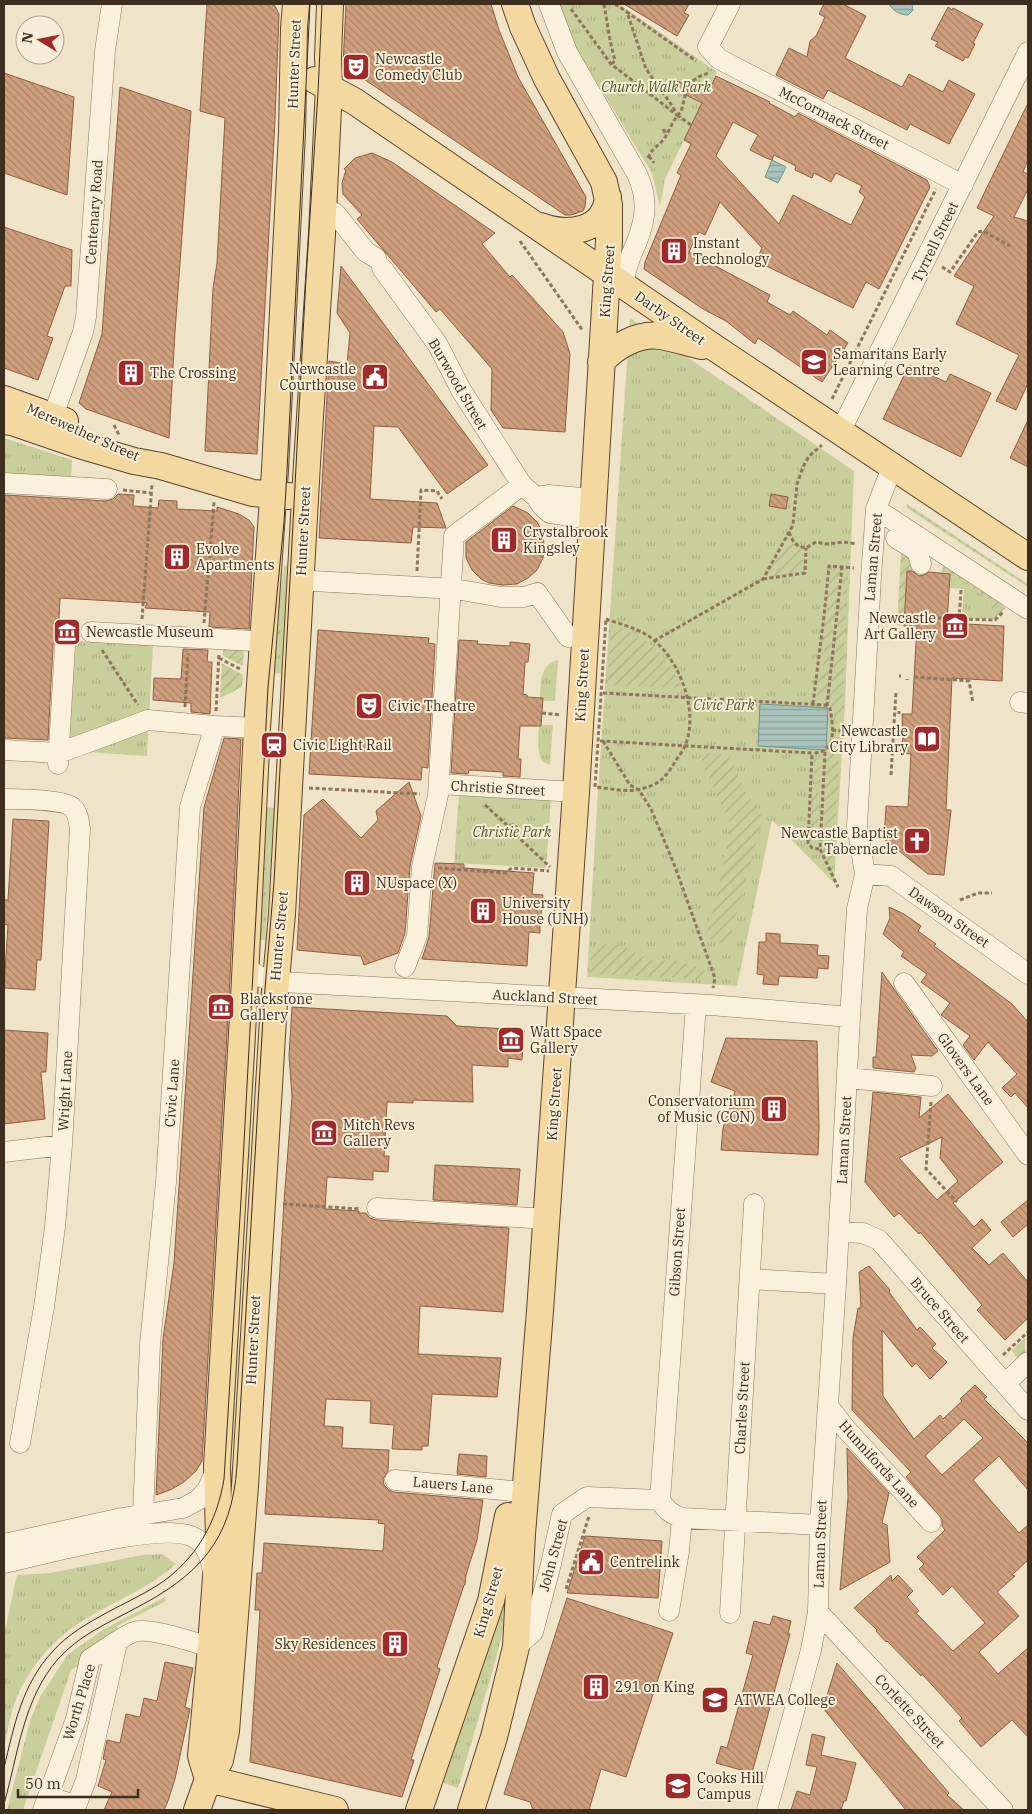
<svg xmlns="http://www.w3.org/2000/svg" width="1032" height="1814" viewBox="0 0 1032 1814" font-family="'IBM Plex Serif',serif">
<defs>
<pattern id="grass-tufts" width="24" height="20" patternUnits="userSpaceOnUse" patternTransform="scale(1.25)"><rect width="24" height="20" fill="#c9cf9b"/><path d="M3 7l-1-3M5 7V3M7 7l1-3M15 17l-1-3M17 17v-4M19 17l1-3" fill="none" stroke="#aeb285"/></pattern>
<pattern id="garden-furrows" width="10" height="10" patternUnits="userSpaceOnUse" patternTransform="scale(1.25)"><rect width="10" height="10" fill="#c9cf9b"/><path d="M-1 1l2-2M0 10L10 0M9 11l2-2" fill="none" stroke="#aeb285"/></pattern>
<pattern id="water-rules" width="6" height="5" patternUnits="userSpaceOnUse" patternTransform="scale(1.25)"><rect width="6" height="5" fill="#a9c4bc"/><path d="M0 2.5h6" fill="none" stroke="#8ba098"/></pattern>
<pattern id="building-back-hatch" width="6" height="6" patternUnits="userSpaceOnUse" patternTransform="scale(1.25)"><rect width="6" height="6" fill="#cf9f7d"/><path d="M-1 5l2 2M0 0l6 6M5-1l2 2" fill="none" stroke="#a98266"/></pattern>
</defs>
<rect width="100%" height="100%" fill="#f0e4c8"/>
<path fill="url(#grass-tufts)" d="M558,4H619L717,72L665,179L660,207L652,173L560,22Z
M630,318L854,471L845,704L834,883L772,820L737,986L587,977L598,790Z
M4,438L72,460L71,480L4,476Z
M284,565L287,566L284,656L281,673L274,674L273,656Z
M950,574L989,599L994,619L962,618L964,589L949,588Z
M76,641L153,644L147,756L69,751Z
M558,660L555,701H542V698H540C541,683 540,664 558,660Z
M541,725H553L550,765L543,762L540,757L538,747L539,726Z
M459,794L551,800L546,868L454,863Z
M265,807L275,808L265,940H259Z
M253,1035H256L248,1182H245Z
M238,1315H240L233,1441H231Z
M520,1495L502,1635L494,1666L458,1788L441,1782Z
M162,1554L176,1564C149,1588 117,1600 87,1618C58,1635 36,1659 20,1690C11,1708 8,1729 4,1749V1634L17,1575L50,1573L143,1555Z
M165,1597L166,1601L117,1626L118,1629L81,1665L71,1670L23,1810H7L30,1721L40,1697L68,1654L106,1628Z"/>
<path fill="url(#garden-furrows)" d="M907,504L1028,584V587L907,508Z
M788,537L794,545L804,552L802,572L770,577L768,575Z
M901,551L913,558L912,571H907L904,626L897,625Z
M943,562L998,600L1005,608L994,619L989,599L950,574L942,573Z
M831,570L840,571L826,700L817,699L819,674H822L823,666L820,665L822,652H824L825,645H822L826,615H828L829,612L826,611Z
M844,570H848L842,720L835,719L830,702L828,701L832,663H834L835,657H833L836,636H838L839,629H837L841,597H843Z
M611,625C650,637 664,652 682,688L607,685Z
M223,648L244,650L243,666L223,656Z
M222,663L243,675L242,687L220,698Z
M834,740L840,742L834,873L821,847L822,829L825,828V822L823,821L824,795H827V789L824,788L826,760Z
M701,752L729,755L744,789L763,818L728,945L705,938L717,895L731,825L703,766Z
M814,758H821L817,845L810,842L811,810H813V804H811L812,787L819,788V784H815V773H812Z
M600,943L623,946L649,960L680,961L707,971L708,979L589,974L591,951Z
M1025,1338V1355L1019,1360L1012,1351Z"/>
<path fill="url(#water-rules)" stroke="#6f938a" d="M889,4H912L913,10L908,15C900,15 893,11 889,4Z
M772,160L786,167L778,183L765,177Z
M760,704L828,708L826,750L758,746Z"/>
<path fill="url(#building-back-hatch)" stroke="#8d5f41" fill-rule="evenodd" d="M207,4H271L275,6L279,14L275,120L257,454L205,451L213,288L217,263L225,118L200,111Z
M346,4H491L499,30L518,77L586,197L585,207L583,211L571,215H565L343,65Z
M624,4H689L684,13L689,15L677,36Z
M824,4H843L866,16L845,58L902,87L909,74L943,92L949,80L975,94L949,144L910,124L907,130L828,90L823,99L776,75L789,48L807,57L810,41L816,36L825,17L819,14Z
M948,7L952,10L953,8L983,24L973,43L975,44L968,58L965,57L963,61L935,46L938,42L931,39Z
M4,73L74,97L67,195L4,173Z
M716,76L770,102L769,103L795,117L798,113L927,180L930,187L879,289L866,282L853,308L756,261L762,248L720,202L705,235L699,232L689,252L770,295L767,302L790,315L793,311L827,335L830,330L848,343L822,382L758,338L755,344L726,321L703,309L644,269L645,262L681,175L677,173L691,144L684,140L702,103L670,87L673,80L708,92ZM733,122L758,135L750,150L766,158L772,160L774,155L796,166L795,170L812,178L814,173L831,182L836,173L862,186L859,192L865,197L851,225L793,195L779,224L716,156Z
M120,87L191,111L175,332L169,438L86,409L79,403L102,334Z
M1028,103V160L1023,172L1028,174V189L1014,217L1028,221V383L1016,410L996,401L1019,355L956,324L974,286L954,276L994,216L977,208Z
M372,153L392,162L495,233L482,244L510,277L512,275L563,332L570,354L565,432L503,428L491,410L492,369L440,309L436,312L357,219L362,215L343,194L342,183L346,170L344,169L355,158Z
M4,227L72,250L71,286H65L47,336L53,338L38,380L4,368Z
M341,266L488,465L447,494L398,427L374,426L370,499L437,503L446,528L413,527L411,543L319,538L329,361L347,364L350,333L337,313Z
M909,365L946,382L950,374L991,393L961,457L883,419Z
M1028,420V467L1010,458Z
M118,494L134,495L133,506L158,508L159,500L177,501V509L217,511V507L239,514L249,520L254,527L249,629L209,627L210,612L145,608L147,603L60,598L58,637L53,645L48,740L4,738V514L5,495L106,501L113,499Z
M771,494L788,497L786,509L769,506Z
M513,506L528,513L537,522L543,533L544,546L543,558L537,570L528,578L517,584L502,585L489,583L481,579L472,570L466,558V542Z
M907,571H912L919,576L924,575L929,572L950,574L947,623L1004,626L1002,681L952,678L946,810H951L944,875L928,874L884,839L886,806L908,807L911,754L900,753L903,739L902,714H912L917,626H904Z
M318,630L429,638L428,643L435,644L428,768L422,767L421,780L309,774Z
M459,640L478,641L477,644L510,646V642L530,644L528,662H525L523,694L527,695V697L543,698L541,726H520L518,759H521L520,777L503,776V772L469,770L468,774L451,773Z
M183,649L208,650L207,662H212L210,714L191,712V703L153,700L154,678L181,679Z
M224,738L241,739L229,998L202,1461L196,1471L184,1482L170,1490L156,1495L163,1339L174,1263L204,807Z
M409,782L421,816L410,866L405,933L398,953L364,965L361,956L297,950L304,815L323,799L361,838L378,820L376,811Z
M13,819L49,821L41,960H37L35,990L4,988L8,925L4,924V900H8Z
M435,863L464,864V868L534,873L532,894L543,895L540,926V933L529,932L527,966L422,959L429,937Z
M889,907L904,914L921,926L918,931L936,944L934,946L1012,1004L1028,1022V1108L1015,1093L1011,1097L1002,1088L1017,1074L988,1042L974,1060L963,1045L970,1036L941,1015L950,1003L921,982L927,974L901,956L904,952L883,934L890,918Z
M766,933L780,934V943L818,945L817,955L829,956L828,969L818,968L817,978L779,976L778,985L763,984L764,975L757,974L759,942H766Z
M882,972L938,1051L932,1056L911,1055L916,1068L914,1072L873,1068V1057H876Z
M292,1007L447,1016L457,1026L524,1030L522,1060L508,1058V1067L472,1065L473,1102L413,1100V1103L387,1102L384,1156H389L388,1172L373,1171V1180L327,1177L325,1209L359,1211V1213H366L370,1218L376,1220L509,1228L503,1312L420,1306L418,1354L501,1358L497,1397L432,1394L428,1446H422V1450L392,1449L394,1425L370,1423L371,1401L326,1399L324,1426L343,1427L342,1448L389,1450L388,1471L383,1479L384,1485L389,1490L394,1492L483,1500L477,1540L466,1575L465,1585H464L437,1667L440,1669L411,1760H414L402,1797L250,1762L260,1610H255L257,1573H262L264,1543L383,1551L385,1524L378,1523L379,1520L265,1514L284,1202L292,1097L289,1055Z
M4,1030L48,1033L46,1072H41L45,1119L4,1124Z
M726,1038L817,1041L819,1127L818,1155L721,1150L723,1128L735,1091L711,1082Z
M873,1092L921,1097L919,1118L948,1094L1003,1162L953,1203L974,1227L982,1219L991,1230L972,1248L989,1265L1003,1253L1028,1282V1318L1005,1340L977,1310L982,1305L920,1232L919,1234L899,1213L894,1217L865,1182ZM942,1137L940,1158L958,1181L937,1200L899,1158Z
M435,1165L520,1169L517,1205L433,1200Z
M1028,1200V1224L1013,1237L1001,1222Z
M869,1266L890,1290L889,1292L917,1330L920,1327L936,1344L932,1348L947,1362L930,1379L916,1363L912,1367L882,1330L883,1396L914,1439L940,1415L943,1419L962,1401L960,1399L975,1385L987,1397L984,1399L1028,1443V1490L999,1456L973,1480L1019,1533L1028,1525V1560L1012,1575L1015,1576L997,1592L1019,1616L979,1652L998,1674L1028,1648V1737L1012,1720L981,1747L959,1721L962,1718L922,1674L921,1676L887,1641L886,1642L876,1631L877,1630L854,1608L891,1575L892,1581L898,1575L913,1591L907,1597L919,1611L916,1613L953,1651L985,1623L952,1586L943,1595L919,1569L924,1564L917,1557L945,1530L942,1526V1519L906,1477L911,1472L852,1410L853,1338L858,1308H861L859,1272ZM964,1419L983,1438L942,1475L925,1456Z
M847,1448L889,1493L882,1523L887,1525L890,1562L840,1590L848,1498Z
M459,1454L487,1456L486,1477L457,1474Z
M585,1536L662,1541L658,1598L567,1593Z
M567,1598L673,1633L626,1777L601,1769L589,1810H533L530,1802L504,1794Z
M773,1616L791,1621L788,1634H790L752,1773L716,1763L721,1746L727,1748L753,1655L746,1653L754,1621L770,1625Z
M165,1662L193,1668L185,1707L190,1709L175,1779L168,1801L164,1810H104L112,1792L98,1786L106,1760L103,1759L107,1740L120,1743L126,1714L140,1717L144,1698L157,1701Z
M837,1663L949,1793L947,1795L964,1810H906L823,1708Z
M812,1734L825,1737L821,1755L856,1763L846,1801H844L841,1810H791L797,1791L810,1795L817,1767L806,1765Z"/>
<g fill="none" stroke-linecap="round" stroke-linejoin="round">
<g stroke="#8d765c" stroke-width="21">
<path id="minor" d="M549,4L567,52L637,174C650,202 645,225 632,253C628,264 623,274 624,286
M730,4L708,47L719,59L963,185
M335,213L366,252L376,258
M382,268L438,345L461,390L522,485L536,497L542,506L550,513L591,519
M53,416L83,332L86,317L105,51L112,4
M840,432L1028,52
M4,483L107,489
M536,497L548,495L593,499
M876,509L1028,609
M896,538L917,551L921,564
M313,581L455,589L501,597H524L537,593L568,637
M91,632L253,641
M1020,702L1028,703
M4,750L59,753L148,720L215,726
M58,764L65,646
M439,784L576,792
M4,799C17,799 63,799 72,807C78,812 79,822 80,829L62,1145L55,1227L44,1307L20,1443
M865,874L891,876L1028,974
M246,965C254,977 268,980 281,982L711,1005L850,1017
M405,967L417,936L422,867L438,795L454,536L522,485
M904,983L1028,1155
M847,1078L932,1086
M4,1152L62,1145
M377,1208L547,1219
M839,1232L863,1233L879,1240L1028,1410
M750,1279L836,1284
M1005,1384L1028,1362
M828,1406L846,1429L931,1522
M395,1480L512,1491
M660,1500L696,1005
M660,1500C666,1510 671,1514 682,1518L820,1525
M143,1515L150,1344L166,1182L190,807L215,726L257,728
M4,1544L122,1518L183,1508L198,1500L207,1490L216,1470
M4,1563C41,1555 163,1521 193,1537C206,1543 211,1559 213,1572
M669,1611L679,1551L682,1518
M818,1612L1003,1810
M730,1613L754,1204
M516,1647L533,1632L551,1564L562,1514L587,1497L660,1500
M48,1796L76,1806L86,1780L117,1643
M43,1810L76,1719L90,1659C100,1653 124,1635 134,1632C149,1627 195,1642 211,1648
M767,1810L811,1650L818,1612L820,1525L836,1284L850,1017L857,909L865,874L857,826L871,577L876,509L892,467"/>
</g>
<g stroke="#5b4430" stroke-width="28">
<path id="major" d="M315,80L354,101L715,348L1028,557
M540,226C568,236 605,232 608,197
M601,362C616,346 638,333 660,336C674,338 688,343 702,346
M4,399L65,421
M4,421L12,422L76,444L134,461L161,466L253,493L289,496
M208,1779L201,1756L210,1658L219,1537L217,1466L244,999L257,728L275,470L292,133L294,28L296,4
M208,1779L335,1810
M197,1810L208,1779L220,1760L226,1731L245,1486L274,1002L282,914L307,463L322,234L329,87L328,57L330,4
M419,1810L491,1601L508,1516
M471,1810L494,1737L516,1647L522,1534L540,1311L576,792L609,241V205L604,182L547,79L523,27L515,4"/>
</g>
<path stroke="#8d765c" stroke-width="3" stroke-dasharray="4 2.5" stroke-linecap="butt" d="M604,4L610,40L615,61L611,64
M615,4L627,12
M571,9L611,64L677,115L673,107L646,69L627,12L696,61
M677,115L691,125
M663,129L666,134
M649,156L654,163
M648,158C654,145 657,148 664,139C670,130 673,119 681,112C687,91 685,79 710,73
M520,241L583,331
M942,267L950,272L978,232L983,231L1010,246
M832,399L936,189
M114,425L119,435
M123,490L151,493
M789,532C793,542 795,546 806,548L816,542L826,544L844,542L857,544
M417,571L421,490L437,491L442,499
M763,579L805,573L806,548
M961,590L959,619L995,620L1003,612
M938,618L959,619
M142,619L152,484
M606,619C622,625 642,629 655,641C681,664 699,712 685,746C683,751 678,757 675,762C665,778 660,784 641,789C627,793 609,788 595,787Z
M204,623L214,502
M654,641L763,579L793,525L797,484L803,467L809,456L822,445
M102,650L138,705
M219,658L242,670
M899,676H901
M914,677L969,681L973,703
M907,679V680
M603,693L825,705L830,708C833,726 838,754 812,753
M813,704L824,616L829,566L854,568
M827,706L842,567
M185,707L188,654
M216,711L219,654
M542,713L561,715
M899,714V711
M832,730L842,731
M600,741L812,753L808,843L812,848L820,849
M603,741L630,785L639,790L651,809L674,864L715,978L713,988
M825,752L820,849L838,887
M891,775L896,691
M309,788L420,794
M485,805L508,826
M506 831a6 6 0 1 1 12 0a6 6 0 1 1-12 0Z
M516,835L550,867
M438,868L505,873L512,868L549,871
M960,900L978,893H992
M931,1102L926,1169L957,1202
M283,1204L361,1209
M1003,1355L1028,1332
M566,1589L589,1516"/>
<use href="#minor" stroke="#faf1dc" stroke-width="20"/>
<use href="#major" stroke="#f3d9a0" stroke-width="26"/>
<path stroke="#3d2e20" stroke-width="1" d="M4,1768C14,1726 22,1684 53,1651C68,1634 88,1623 108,1612C125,1603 142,1595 158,1585C196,1560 217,1522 224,1479L241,1200L268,687L284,522L287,471L310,4
M4,1804C18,1755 23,1699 58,1659C78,1636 108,1623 134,1609C198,1576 232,1541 237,1466L264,1001L274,882L306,278L318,93L322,4"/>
</g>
<defs>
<g id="theatre-square" transform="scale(1.4375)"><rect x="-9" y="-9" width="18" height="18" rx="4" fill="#9e2a2b" stroke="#f7eed8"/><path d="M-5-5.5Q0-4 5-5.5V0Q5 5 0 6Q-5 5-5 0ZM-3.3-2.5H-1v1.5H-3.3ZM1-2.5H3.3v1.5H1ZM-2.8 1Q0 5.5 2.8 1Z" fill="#fff"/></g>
<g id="building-square" transform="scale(1.4375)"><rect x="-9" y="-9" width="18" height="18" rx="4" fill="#9e2a2b" stroke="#f7eed8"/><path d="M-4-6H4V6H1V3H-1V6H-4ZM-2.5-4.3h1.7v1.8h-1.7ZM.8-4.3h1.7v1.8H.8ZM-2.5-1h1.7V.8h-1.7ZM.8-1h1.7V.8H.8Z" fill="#fff"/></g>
<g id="school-square" transform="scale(1.4375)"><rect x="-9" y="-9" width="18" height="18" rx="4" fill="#9e2a2b" stroke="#f7eed8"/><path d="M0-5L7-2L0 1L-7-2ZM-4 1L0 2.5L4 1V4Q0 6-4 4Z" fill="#fff"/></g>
<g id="civic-square" transform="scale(1.4375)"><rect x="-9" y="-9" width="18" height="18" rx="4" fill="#9e2a2b" stroke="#f7eed8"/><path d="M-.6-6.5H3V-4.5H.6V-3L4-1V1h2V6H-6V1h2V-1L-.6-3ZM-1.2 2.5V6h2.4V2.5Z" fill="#fff"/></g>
<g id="museum-square" transform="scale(1.4375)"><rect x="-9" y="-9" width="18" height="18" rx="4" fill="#9e2a2b" stroke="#f7eed8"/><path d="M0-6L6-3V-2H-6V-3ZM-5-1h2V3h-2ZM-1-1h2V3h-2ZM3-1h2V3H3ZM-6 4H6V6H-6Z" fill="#fff"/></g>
<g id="library-square" transform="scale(1.4375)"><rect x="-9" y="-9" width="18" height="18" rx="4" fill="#9e2a2b" stroke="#f7eed8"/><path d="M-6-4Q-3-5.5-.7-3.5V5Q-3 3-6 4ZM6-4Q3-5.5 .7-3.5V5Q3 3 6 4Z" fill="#fff"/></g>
<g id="station-square" transform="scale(1.4375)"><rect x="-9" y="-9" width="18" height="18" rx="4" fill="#9e2a2b" stroke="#f7eed8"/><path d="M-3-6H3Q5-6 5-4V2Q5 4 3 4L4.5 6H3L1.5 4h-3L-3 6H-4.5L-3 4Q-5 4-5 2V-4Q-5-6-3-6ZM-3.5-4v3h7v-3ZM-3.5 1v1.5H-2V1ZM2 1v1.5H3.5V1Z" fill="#fff"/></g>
<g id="church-square" transform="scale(1.4375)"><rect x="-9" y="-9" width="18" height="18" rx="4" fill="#9e2a2b" stroke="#f7eed8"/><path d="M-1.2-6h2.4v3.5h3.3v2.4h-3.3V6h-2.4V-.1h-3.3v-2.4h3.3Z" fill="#fff"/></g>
</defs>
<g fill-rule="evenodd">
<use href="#theatre-square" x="356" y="67"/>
<use href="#building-square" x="674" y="251"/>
<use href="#school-square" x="814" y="362"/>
<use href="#building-square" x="131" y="373"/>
<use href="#civic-square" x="375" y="377"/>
<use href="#building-square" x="504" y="540"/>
<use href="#building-square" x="177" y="557"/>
<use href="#museum-square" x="955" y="626"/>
<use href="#museum-square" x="67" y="632"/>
<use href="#theatre-square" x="369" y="706"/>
<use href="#library-square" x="927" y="739"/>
<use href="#station-square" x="274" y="745"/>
<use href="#church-square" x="917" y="841"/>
<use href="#building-square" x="357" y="883"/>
<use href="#building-square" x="483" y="911"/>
<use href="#museum-square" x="221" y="1007"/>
<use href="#museum-square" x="511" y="1040"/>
<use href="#building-square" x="774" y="1109"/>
<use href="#museum-square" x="324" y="1133"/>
<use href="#civic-square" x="591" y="1562"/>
<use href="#building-square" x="395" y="1644"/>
<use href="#building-square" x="596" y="1687"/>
<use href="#school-square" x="715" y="1700"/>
<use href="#school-square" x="678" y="1786"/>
</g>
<g text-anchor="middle" stroke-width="4" stroke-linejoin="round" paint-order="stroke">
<g font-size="14" fill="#3d2e20" stroke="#f7eed8" text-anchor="start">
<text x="375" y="64">Newcastle<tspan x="375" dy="16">Comedy Club</tspan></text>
<text x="693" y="248">Instant<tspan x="693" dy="16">Technology</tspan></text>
<text x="833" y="359">Samaritans Early<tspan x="833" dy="16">Learning Centre</tspan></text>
<text x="356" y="374" text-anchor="end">Newcastle<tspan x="356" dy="16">Courthouse</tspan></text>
<text x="150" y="378">The Crossing</text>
<text x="523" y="537">Crystalbrook<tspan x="523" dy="16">Kingsley</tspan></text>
<text x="196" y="554">Evolve<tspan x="196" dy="16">Apartments</tspan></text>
<text x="936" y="623" text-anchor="end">Newcastle<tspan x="936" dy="16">Art Gallery</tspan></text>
<text x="86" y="637">Newcastle Museum</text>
<text x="388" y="711">Civic Theatre</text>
<text x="908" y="736" text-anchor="end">Newcastle<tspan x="908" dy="16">City Library</tspan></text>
<text x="293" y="750">Civic Light Rail</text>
<text x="898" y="838" text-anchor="end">Newcastle Baptist<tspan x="898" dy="16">Tabernacle</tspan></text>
<text x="376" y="888">NUspace (X)</text>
<text x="502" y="908">University<tspan x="502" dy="16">House (UNH)</tspan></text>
<text x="240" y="1004">Blackstone<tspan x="240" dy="16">Gallery</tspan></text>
<text x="530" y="1037">Watt Space<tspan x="530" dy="16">Gallery</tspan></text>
<text x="755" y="1106" text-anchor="end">Conservatorium<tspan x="755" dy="16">of Music (CON)</tspan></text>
<text x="343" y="1130">Mitch Revs<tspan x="343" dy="16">Gallery</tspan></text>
<text x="610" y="1567">Centrelink</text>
<text x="376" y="1649" text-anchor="end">Sky Residences</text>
<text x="615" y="1692">291 on King</text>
<text x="734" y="1705">ATWEA College</text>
<text x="697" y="1783">Cooks Hill<tspan x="697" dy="16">Campus</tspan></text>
</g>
<g font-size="14" fill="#3d2e20" stroke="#f7eed8">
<text transform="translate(294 64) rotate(-88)" y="5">Hunter Street</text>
<text transform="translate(834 118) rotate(27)" y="5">McCormack Street</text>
<text transform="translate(94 212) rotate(-86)" y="5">Centenary Road</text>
<text transform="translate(935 242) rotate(-64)" y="5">Tyrrell Street</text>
<text transform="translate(607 281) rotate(-86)" y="5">King Street</text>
<text transform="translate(670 318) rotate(35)" y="5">Darby Street</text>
<text transform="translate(458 384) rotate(60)" y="5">Burwood Street</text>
<text transform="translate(83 432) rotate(24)" y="5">Merewether Street</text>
<text transform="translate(303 531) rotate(-87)" y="5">Hunter Street</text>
<text transform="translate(873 557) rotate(-85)" y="5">Laman Street</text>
<text transform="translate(582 685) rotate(-87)" y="5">King Street</text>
<text transform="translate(498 788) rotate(3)" y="5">Christie Street</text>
<text transform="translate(949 917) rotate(35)" y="5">Dawson Street</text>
<text transform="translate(279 936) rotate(-85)" y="5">Hunter Street</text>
<text transform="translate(545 997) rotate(3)" y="5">Auckland Street</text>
<text transform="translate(966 1069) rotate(54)" y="5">Glovers Lane</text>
<text transform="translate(65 1091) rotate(-87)" y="5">Wright Lane</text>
<text transform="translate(172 1093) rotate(-86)" y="5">Civic Lane</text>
<text transform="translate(554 1104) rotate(-86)" y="5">King Street</text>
<text transform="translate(844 1140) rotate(-87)" y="5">Laman Street</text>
<text transform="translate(677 1252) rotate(-86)" y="5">Gibson Street</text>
<text transform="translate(940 1310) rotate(49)" y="5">Bruce Street</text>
<text transform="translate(253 1340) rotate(-87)" y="5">Hunter Street</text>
<text transform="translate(742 1408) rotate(-87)" y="5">Charles Street</text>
<text transform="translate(879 1464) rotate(48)" y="5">Hunnifords Lane</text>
<text transform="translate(453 1485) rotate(5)" y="5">Lauers Lane</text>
<text transform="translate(820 1544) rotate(-88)" y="5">Laman Street</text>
<text transform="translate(553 1555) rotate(-75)" y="5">John Street</text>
<text transform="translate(488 1602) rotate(-74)" y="5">King Street</text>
<text transform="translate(79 1702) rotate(-73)" y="5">Worth Place</text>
<text transform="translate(910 1711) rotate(47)" y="5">Corlette Street</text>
</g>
<g font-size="14" font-style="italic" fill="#4d5a26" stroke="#f7eed8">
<text x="656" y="92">Church Walk Park</text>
<text x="724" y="710">Civic Park</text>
<text x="512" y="837">Christie Park</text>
</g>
</g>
<rect width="1032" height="1814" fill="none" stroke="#3d2e20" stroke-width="10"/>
<g transform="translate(40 40) rotate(280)"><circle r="24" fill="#f7eed8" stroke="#ada18e"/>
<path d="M0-4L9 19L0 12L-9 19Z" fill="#9e2a2b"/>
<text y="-8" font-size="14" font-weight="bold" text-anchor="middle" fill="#3d2e20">N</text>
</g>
<path d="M18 1789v8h120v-8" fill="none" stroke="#3d2e20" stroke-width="2.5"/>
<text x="25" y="1789" font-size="15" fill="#3d2e20" stroke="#f7eed8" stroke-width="4" paint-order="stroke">50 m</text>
</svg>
